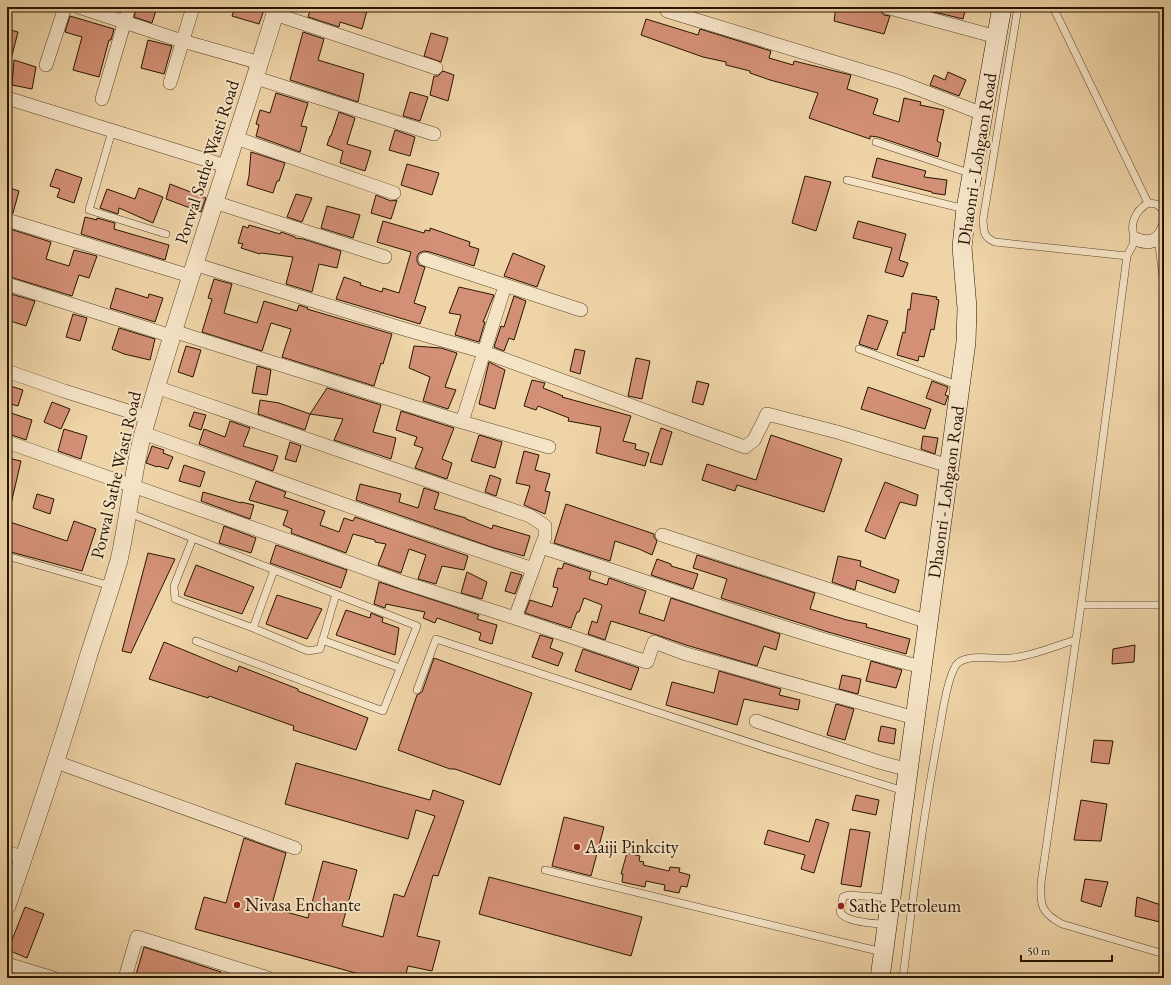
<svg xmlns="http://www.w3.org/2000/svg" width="1171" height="985" viewBox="0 0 1171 985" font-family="'EB Garamond',serif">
<rect width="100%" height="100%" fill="#efd4a7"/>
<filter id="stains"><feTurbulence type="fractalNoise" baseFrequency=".005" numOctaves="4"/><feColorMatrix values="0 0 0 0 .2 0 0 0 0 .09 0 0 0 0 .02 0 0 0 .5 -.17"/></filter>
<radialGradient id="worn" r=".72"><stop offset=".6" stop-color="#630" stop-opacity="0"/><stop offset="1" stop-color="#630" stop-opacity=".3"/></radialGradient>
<path fill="#d39076" stroke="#271500" d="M137,7H157L152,23L134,17Z
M235,7H265L259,24L232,16Z
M311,7H368L362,29L340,22L339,27L308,17Z
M836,7H859L880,11L884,15L890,16L884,34L834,21Z
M927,7H966L963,19L926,10Z
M70,16L114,29L111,40H109L99,77L73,70L82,37L65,32Z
M646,19L698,35L700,29L771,51L769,58L793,65L794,61L851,75L847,89L878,99L873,114L899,122L904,98L921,102L920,105L944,110L937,141L941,143L938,157L878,137L870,136V139L809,118L818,93L770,80L750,73V71L726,65V62L703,57L641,35Z
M7,29L18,32L10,63H7Z
M303,32L324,39L318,60L364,74L358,102L290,80Z
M431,33L448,38L441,62L424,56Z
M148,40L172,46L164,74L141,68Z
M14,60L36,67L32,89L12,85Z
M443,71L454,75L448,101L430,95L434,76H438Z
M948,72L966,80L959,96L930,85L934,75L945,80Z
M410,92L428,97L420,121L403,116Z
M276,93L308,103L301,126L307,127L300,152L256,136L259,125L256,124L260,110L270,113Z
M339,112L355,118L347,144L371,151L365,171L340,163L343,151L327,145L330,136H331Z
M395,130L415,137L410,156L389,150Z
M251,152L285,163L279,181H277L273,193L247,185L249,176Z
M877,158L926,171L924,177L947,180L945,195L932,193V192L872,177Z
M407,164L439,173L432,195L401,185Z
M56,169L82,178L74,203L57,197L60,189L50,186Z
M805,176L831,182L816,231L792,223Z
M170,184L206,198L201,212L166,199Z
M7,187L19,191L13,213L7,212Z
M139,188L163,197L153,223L119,208L118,214L100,208L107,189L135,199Z
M296,194L312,198L302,222L287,217Z
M376,195L391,201L397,200L391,219L371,213Z
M327,206L360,215L353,238L321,228Z
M85,217L97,220V218L115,223L114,229L169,245L165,260L81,234Z
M383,221L424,233L425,230L430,231V228L470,242L469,246L479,249L474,266L430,252L424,251L419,253L417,257V261L419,265L425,267L414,303L426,307L420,324L336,299L344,277L361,283L360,285L382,292L383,288L399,293L411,252L377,242Z
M858,221L906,234L899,260L908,263L903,277L885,272L892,248L853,238Z
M249,225L280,234L281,232L295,237V238L303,239L341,251L337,268L319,264L312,292L286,284L293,257L261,253L260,254L241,248L243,244L238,243L243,226L248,228Z
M10,229L51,242L46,259L69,266L74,250L97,256L89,278L79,275L72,296L7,276V240Z
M513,253L545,266L537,287L504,276Z
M214,279L232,284L224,313L257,323L264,301L297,311L299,305L308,308L307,309L392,334L383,364L381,363L374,386L282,357L291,329L271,323L262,351L202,332L212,299L208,298Z
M459,287L494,295L483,322H485L479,342L455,335L461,315L449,313Z
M116,288L148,298L149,294L163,298L155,322L110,308Z
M912,293L937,297L936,299L939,300L934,330L931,329L924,357L919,356L918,361L897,355L903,332L905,333L908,309L910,310Z
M11,294L35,301L26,326L7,320V305Z
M514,296L526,301L514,340L509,338L504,351L494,347L501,326L504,327Z
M73,314L87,318L80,341L66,337Z
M868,315L888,321L877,350L859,344Z
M119,328L155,339L150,360L124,354L112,349Z
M186,346L201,350L193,377L178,372Z
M414,346L441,348L457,353L445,387L456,390L448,409L423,401L430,377L409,368Z
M575,349L585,351L580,374L570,371Z
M636,358L650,361L642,399L628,396Z
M489,362L505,370L495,409L479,404Z
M257,366L271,370L267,395L252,393Z
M532,380L545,383L543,388L563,396L562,397L631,416L623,441L636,444L635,449L649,453L645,466L596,453L601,427L568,421L569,418L538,406L536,410L524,406Z
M697,381L709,384L703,405L692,402Z
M932,381L948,387L945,395L948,396L945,405L926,398Z
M7,385L23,390L18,406L7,403Z
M868,387L931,409L925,429L861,409Z
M327,388L381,405L373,432L396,438L391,459L334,440L343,419L310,414Z
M260,400L279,403L310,414L305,430L258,414Z
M52,402L70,409L61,429L44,422Z
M401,411L454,428L442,459L452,463L447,479L415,468L423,448L414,445L417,437L396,430Z
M194,412L206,415L201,430L189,426Z
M11,413L32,420L26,440L9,434L11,429L7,428V424Z
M230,421L250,428L243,446L278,456L273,471L199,444L204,429L225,437Z
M661,428L672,432L662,465L650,462Z
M64,429L87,436L81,459L58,451Z
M479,435L502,442L495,468L471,461Z
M771,435L842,459L824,512L737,485L735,491L702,480L707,464L756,480Z
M923,436L938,438L935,454L921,449Z
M290,442L301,446L296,462L285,459Z
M152,446L164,450L163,453L173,457L168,469L158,466L157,467L146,463Z
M524,451L539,455L535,470L550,474L545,491L550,492L545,514L524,505L530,486L516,483Z
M7,458L21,461L11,504L7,503Z
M184,465L205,472L200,487L179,481Z
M490,475L501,479L496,496L485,492Z
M256,481L286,492L284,497L325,511L320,525L339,532L344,518L353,521L355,517L468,556L464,570L442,566L436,584L418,579L426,555L409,549L401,573L378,565L386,544L375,542V540L353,534L346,553L291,533L292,529L283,525L288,511L249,500Z
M885,482L918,495L916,506L900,502L885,539L865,531Z
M360,484L401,494L399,502L418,508L424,488L439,493L434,509L466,518V519L492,529L493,525L530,536L524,556L494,548L356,500Z
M203,492L241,503V502L254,505L250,519L201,501Z
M37,494L54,499L50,514L33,508Z
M566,504L654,534V537L657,541L652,555L639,549L615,541L610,561L554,543Z
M7,521L67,541L74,521L96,529L82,571L7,551Z
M224,526L256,538L251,553L219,543Z
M276,545L347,570L341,588L270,563Z
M148,553L175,559L131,653L122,651Z
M697,555L815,593L810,609L847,620L867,624L866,627L910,639L906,654L828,632L721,598L727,579L693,568Z
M838,556L861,561L860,566L899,580L895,593L857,580L855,590L832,582Z
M657,559L671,564V566L698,574L693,589L651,575Z
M564,563L591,572L589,579L607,585L609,578L646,591L639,613L664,621L671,598L780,634L776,650L764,646L757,666L686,645L657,635L611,621L605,640L588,634L592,621L597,623L602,605L584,598L579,612H577L571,628L525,613L530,600L552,607L558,588L553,587L554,581L558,568L562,569Z
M196,565L254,587L242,614L184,595Z
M467,572L487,582L482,599L461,593Z
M511,572L522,575L515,594L505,591Z
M379,582L479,615L477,619L497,625L492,644L479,640L481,633L437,618L435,623L423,618L425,612L386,604L385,608L374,604Z
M277,595L322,609L307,639L266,624Z
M346,610L370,618L371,613L383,618L382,622L399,628L395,655L336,635Z
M540,635L553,639L550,648L563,653L558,666L532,657Z
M164,642L237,672L239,666L298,689V691L368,718L356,750L293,730L294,726L209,696L208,698L149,679Z
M1135,645L1134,662L1112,664L1113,649Z
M583,649L639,668L631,690L575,671Z
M434,658L532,693L500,785L455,769H450L398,750L417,695L422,692Z
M871,661L902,670L896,688L866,681Z
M719,671L781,689L779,695L800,700L798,710L744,699L737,725L666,705L672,682L714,693Z
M842,675L861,679L858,694L839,689Z
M836,704L854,709L845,740L827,735Z
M881,726L896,729L894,744L878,741Z
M1094,740L1113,741L1109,764L1091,762Z
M296,763L430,800L433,790L464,801L438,876L433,875L417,936L440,941L432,971L408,966L405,978H374L195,929L204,897L226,903L244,838L286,853L271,908L308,918L323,861L357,870L342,926L383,937L394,894L404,897L435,816L416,810L408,839L285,804Z
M856,795L879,800L876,815L852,810Z
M1081,800L1107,804L1101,841L1074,840Z
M564,817L604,827L591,876L552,866Z
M816,819L829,823L814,873L801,869L805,855L764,844L768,830L809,842Z
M850,829L870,832L861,887L841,884Z
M627,853L640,856L639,861L644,862L643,865L669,871L670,867L680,868L679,872L690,875L687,887L681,886L679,893L664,890L665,885L646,881L645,887L622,882L623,874H621Z
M489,877L642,917L631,956L479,914Z
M1085,879L1108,882L1101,907L1081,901Z
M1137,897L1164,906V923L1135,916Z
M25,907L44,914L27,958L8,950Z
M144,947L221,972L220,978H135Z"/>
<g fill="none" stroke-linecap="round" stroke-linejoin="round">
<g stroke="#59452a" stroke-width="8">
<path id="service" d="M1018,7L983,220C984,232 983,237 995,242L1127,256
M1053,7L1148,203L1156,204L1164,210
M112,131L89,210L166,234
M876,142L972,174
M847,180L965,209
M1148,203C1135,211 1128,226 1136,239L1127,256L1081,605L1041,883C1040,905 1041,913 1062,924L1164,954
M1158,238L1164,284
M859,349L960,386
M129,513L417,626L383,711L196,641
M193,538L174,586L175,599L253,628L274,570
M7,556L111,586
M1081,605H1164
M253,628L308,651L320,649L336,594
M322,640L400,668
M417,690L436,639L763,747L904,791
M545,870L882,952
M887,925C875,923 846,923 840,912L843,897L848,895L890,898
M903,978C913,894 924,810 940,727C942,714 949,671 958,663C970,653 997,660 1011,658C1033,656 1055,646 1075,640"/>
</g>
<g stroke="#59452a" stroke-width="14">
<path id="minor" d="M79,7L179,40L260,63
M886,7L997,37
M667,11L900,82L983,114
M275,14L436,68
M46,65L65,7
M256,78L434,134
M170,83L193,7
M7,98L226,166
M102,99L129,7
M236,138L394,193
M214,202L385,257
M7,220L190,276
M1136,239C1148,245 1160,241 1164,228
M425,259L581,310
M194,264L404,329L484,352L505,286
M7,284L171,336
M173,331L462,422L484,352L745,447L754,440L767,414L837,432L949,466
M7,371L64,391L147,417
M156,387L530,516L545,526V537L541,547
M462,422L549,447
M143,433L388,520L533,569L541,547C668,588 793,634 922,667
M7,442L304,546L402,582L515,618L533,569
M662,535L928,622
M515,618L647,662L654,642L683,653L915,718
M756,721L879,762L909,770
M56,762L295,848
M7,852L24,858
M7,964L53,978
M125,978L137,937L268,978"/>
</g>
<g stroke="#59452a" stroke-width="18">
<path id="tertiary" d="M7,906C36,822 64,739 89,654C99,623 110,592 119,560C129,517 132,472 144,430C184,288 234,149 277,7"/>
</g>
<g stroke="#271500" stroke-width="20">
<path id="secondary" d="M880,978L966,342L967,308L962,247L966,209L1002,7"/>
</g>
<use href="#service" stroke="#f5e3c6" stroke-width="7"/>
<use href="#minor" stroke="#f5e3c6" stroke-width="13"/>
<use href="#tertiary" stroke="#f5e3c6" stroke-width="17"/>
<use href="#secondary" stroke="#f5e3c6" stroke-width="19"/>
</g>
<g fill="#8f2418" stroke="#f5e3c6" stroke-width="1.5">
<circle cx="577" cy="847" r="4"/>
<circle cx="237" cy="905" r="4"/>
<circle cx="841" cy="906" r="4"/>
</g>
<g text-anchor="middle" stroke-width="4" stroke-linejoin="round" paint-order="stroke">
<g font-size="18" fill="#271500" stroke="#f5e3c6">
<text transform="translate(977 159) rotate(-81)" y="6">Dhaonri - Lohgaon Road</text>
<text transform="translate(207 162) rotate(-72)" y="6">Porwal Sathe Wasti Road</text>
<text transform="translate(116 475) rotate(-77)" y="6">Porwal Sathe Wasti Road</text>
<text transform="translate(946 492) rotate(-82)" y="6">Dhaonri - Lohgaon Road</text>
</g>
<g font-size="18" fill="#271500" stroke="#f5e3c6" text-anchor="start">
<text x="585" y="853">Aaiji Pinkcity</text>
<text x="245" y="911">Nivasa Enchante</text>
<text x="849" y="912">Sathe Petroleum</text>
</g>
</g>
<rect width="1171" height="985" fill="none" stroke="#efd4a7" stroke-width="24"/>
<rect x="8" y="8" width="1155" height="969" fill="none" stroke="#271500" stroke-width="2"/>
<rect x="12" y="12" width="1147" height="961" fill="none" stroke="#271500"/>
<path d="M1021 955v6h91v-6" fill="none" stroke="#271500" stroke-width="2"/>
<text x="1027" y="955" font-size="12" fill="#271500" stroke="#f5e3c6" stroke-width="3" paint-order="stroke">50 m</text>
<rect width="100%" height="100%" filter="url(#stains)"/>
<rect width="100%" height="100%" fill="url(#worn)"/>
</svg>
